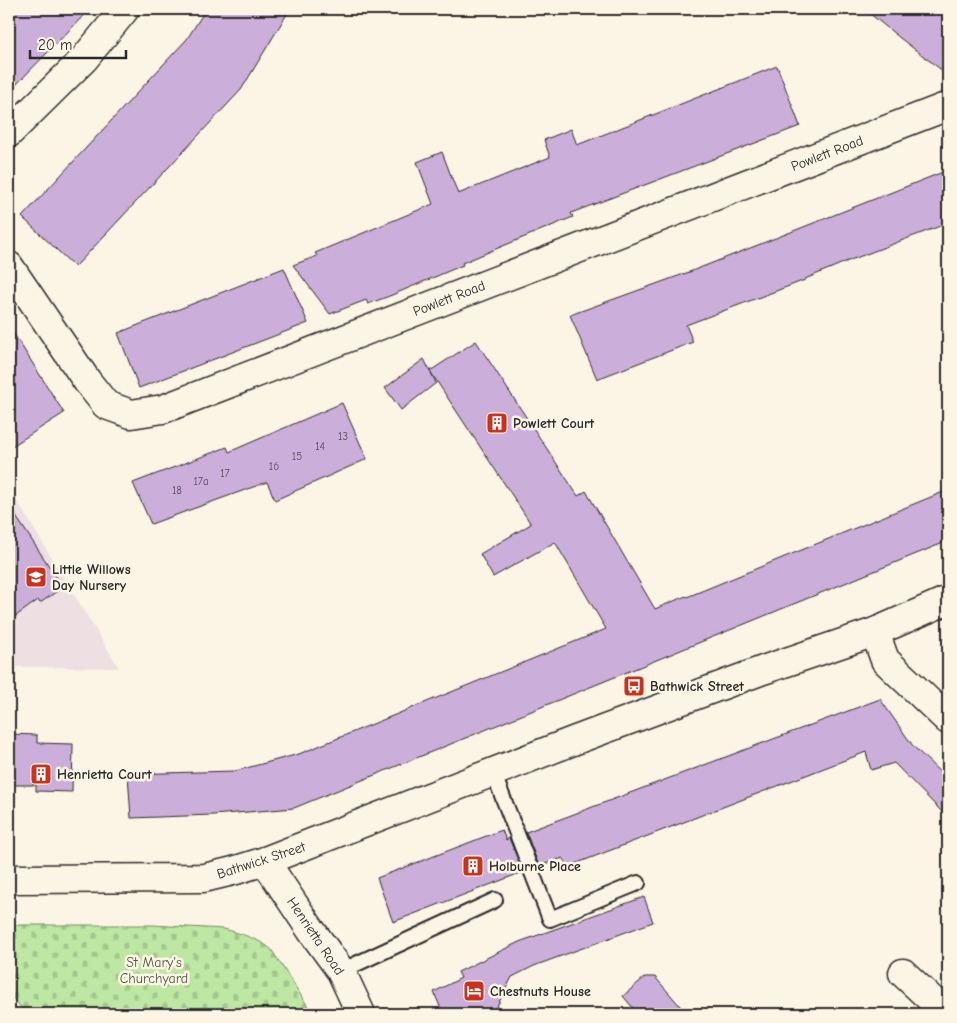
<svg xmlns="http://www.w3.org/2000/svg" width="957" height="1023" viewBox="0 0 957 1023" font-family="'Comic Neue',sans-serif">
<defs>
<pattern id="cemetery-stones" width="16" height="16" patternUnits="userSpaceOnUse" patternTransform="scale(1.25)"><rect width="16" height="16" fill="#bee7a3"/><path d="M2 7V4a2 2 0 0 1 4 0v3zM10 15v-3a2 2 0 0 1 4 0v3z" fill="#a3c68c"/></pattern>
</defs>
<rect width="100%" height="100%" fill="#fcf5e5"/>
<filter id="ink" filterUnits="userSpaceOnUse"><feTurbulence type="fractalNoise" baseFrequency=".02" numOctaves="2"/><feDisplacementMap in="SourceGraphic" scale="10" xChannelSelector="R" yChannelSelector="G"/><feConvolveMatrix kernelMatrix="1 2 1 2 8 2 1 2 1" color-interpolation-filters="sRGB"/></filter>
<g filter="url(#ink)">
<path fill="#eee0e2" d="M9,488L119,668L9,667Z"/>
<path fill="url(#cemetery-stones)" stroke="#748967" d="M9,925H152L224,929C239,933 259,939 271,949L313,1014H27L9,994Z"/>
<path fill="#ccaedb" stroke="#2b2b2b" d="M9,9H90L9,92Z
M206,9H290L241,90L75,267L22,217L187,39Z
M864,9H948V75L900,38Z
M777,66L800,126L571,213L573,217L462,263L463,265L392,295L368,304L366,300L330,314L293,265L317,256L315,253L433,204L417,162L442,152L458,194L550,157L544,140L571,129L577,145Z
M948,170V223L848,261L805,279V280L686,325L693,342L597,379L570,315L692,271Z
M284,268L308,323L139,388L118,333Z
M9,326L64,413L9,448Z
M476,341L578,496L586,491L655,609L686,596L687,597L948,490V541L294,808L213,815L131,818L128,774L235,771L299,754L606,629L555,542L493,577L480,554L531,524L430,371L436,383L401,410L385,388L424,359L430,371Z
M342,403L367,459L275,500L267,482L151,524L133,483L227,447L229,452Z
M9,506L63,587L40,603L38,600L9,621Z
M880,699L913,746L948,780V818L894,763L871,770L866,752L567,867L563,858L539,866L526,832Z
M9,734L37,735V743L73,744L72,792L36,791V785H9Z
M502,830L506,840L509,838L523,872L393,922L377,878Z
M644,897L653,922L534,966L512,977L493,1014H443L434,992L461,978L458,972L519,942Z
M645,977H655L687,1014H638L623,996Z"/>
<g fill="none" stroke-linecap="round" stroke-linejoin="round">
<g stroke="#2b2b2b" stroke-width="18">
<path id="service" d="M493,772L550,919L638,883
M341,971L495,900"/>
</g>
<g stroke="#2b2b2b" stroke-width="31">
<path id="minor" d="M9,133L84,59L125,9
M9,266L87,381L106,405L131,414L163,409L948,106
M875,632L885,660L948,720
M265,861L311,930L341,971L361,1014
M903,973L947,1014"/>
</g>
<g stroke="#2b2b2b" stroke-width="31">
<path id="trunk" d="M9,879L204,878L233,871L265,861L573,741L763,670L875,632L948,600"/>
</g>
<use href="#service" stroke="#fcf5e5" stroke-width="14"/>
<use href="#minor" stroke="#fcf5e5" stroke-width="28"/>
<use href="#trunk" stroke="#fcf5e5" stroke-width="28"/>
</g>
</g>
<defs>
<g id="building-square" transform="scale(1.125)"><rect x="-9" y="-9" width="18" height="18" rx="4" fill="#c8321e" stroke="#fcf5e5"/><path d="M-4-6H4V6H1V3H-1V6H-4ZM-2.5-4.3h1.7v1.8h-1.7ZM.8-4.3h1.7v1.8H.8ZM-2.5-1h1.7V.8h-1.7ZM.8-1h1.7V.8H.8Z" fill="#fff"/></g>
<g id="school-square" transform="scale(1.125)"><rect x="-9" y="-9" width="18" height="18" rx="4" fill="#c8321e" stroke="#fcf5e5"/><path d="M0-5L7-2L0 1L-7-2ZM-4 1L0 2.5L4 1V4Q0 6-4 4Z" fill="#fff"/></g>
<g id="bus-square" transform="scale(1.125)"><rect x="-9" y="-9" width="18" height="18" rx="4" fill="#c8321e" stroke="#fcf5e5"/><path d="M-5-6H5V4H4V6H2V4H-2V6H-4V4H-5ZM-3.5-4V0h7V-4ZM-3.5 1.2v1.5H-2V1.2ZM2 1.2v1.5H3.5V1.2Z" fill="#fff"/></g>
<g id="hotel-square" transform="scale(1.125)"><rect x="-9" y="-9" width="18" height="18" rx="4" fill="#c8321e" stroke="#fcf5e5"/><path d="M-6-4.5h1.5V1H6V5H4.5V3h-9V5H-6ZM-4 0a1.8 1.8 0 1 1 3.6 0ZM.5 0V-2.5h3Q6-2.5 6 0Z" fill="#fff"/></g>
</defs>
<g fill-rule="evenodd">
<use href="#building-square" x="497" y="423"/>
<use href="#school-square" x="36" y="577"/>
<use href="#bus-square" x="634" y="686"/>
<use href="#building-square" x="41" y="774"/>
<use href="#building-square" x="473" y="866"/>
<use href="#hotel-square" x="474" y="991"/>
</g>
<g text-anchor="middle" stroke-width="5" stroke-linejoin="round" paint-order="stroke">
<g font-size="11" fill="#534c57">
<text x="343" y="440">13</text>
<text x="320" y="450">14</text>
<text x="297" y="460">15</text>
<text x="274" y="470">16</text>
<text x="225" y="477">17</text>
<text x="201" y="485">17a</text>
<text x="177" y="494">18</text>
</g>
<g font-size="14" fill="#2b2b2b" stroke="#fcf5e5">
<text transform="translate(827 153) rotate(-21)" y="5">Powlett Road</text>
<text transform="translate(449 298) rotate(-21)" y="5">Powlett Road</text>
<text transform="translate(261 860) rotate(-18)" y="5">Bathwick Street</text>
<text transform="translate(316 936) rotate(56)" y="5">Henrietta Road</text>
</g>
<g font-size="14" font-weight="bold" fill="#2b2b2b" stroke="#fcf5e5" text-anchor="start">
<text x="513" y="428">Powlett Court</text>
<text x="52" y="574">Little Willows<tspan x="52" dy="16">Day Nursery</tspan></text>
<text x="650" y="691">Bathwick Street</text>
<text x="57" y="779">Henrietta Court</text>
<text x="489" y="871">Holburne Place</text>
<text x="490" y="996">Chestnuts House</text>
</g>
<g font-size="14" fill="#505a49" stroke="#fcf5e5">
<text x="154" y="967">St Mary's<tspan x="154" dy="16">Churchyard</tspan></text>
</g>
</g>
<rect width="957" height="1023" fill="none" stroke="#fcf5e5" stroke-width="30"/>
<rect x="15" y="15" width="927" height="993" fill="none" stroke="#2b2b2b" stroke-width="2" filter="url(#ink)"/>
<path d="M30 50v8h96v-8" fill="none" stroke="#2b2b2b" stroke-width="2.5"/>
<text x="38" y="50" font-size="15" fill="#2b2b2b" stroke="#fcf5e5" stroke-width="4" paint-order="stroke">20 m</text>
</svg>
